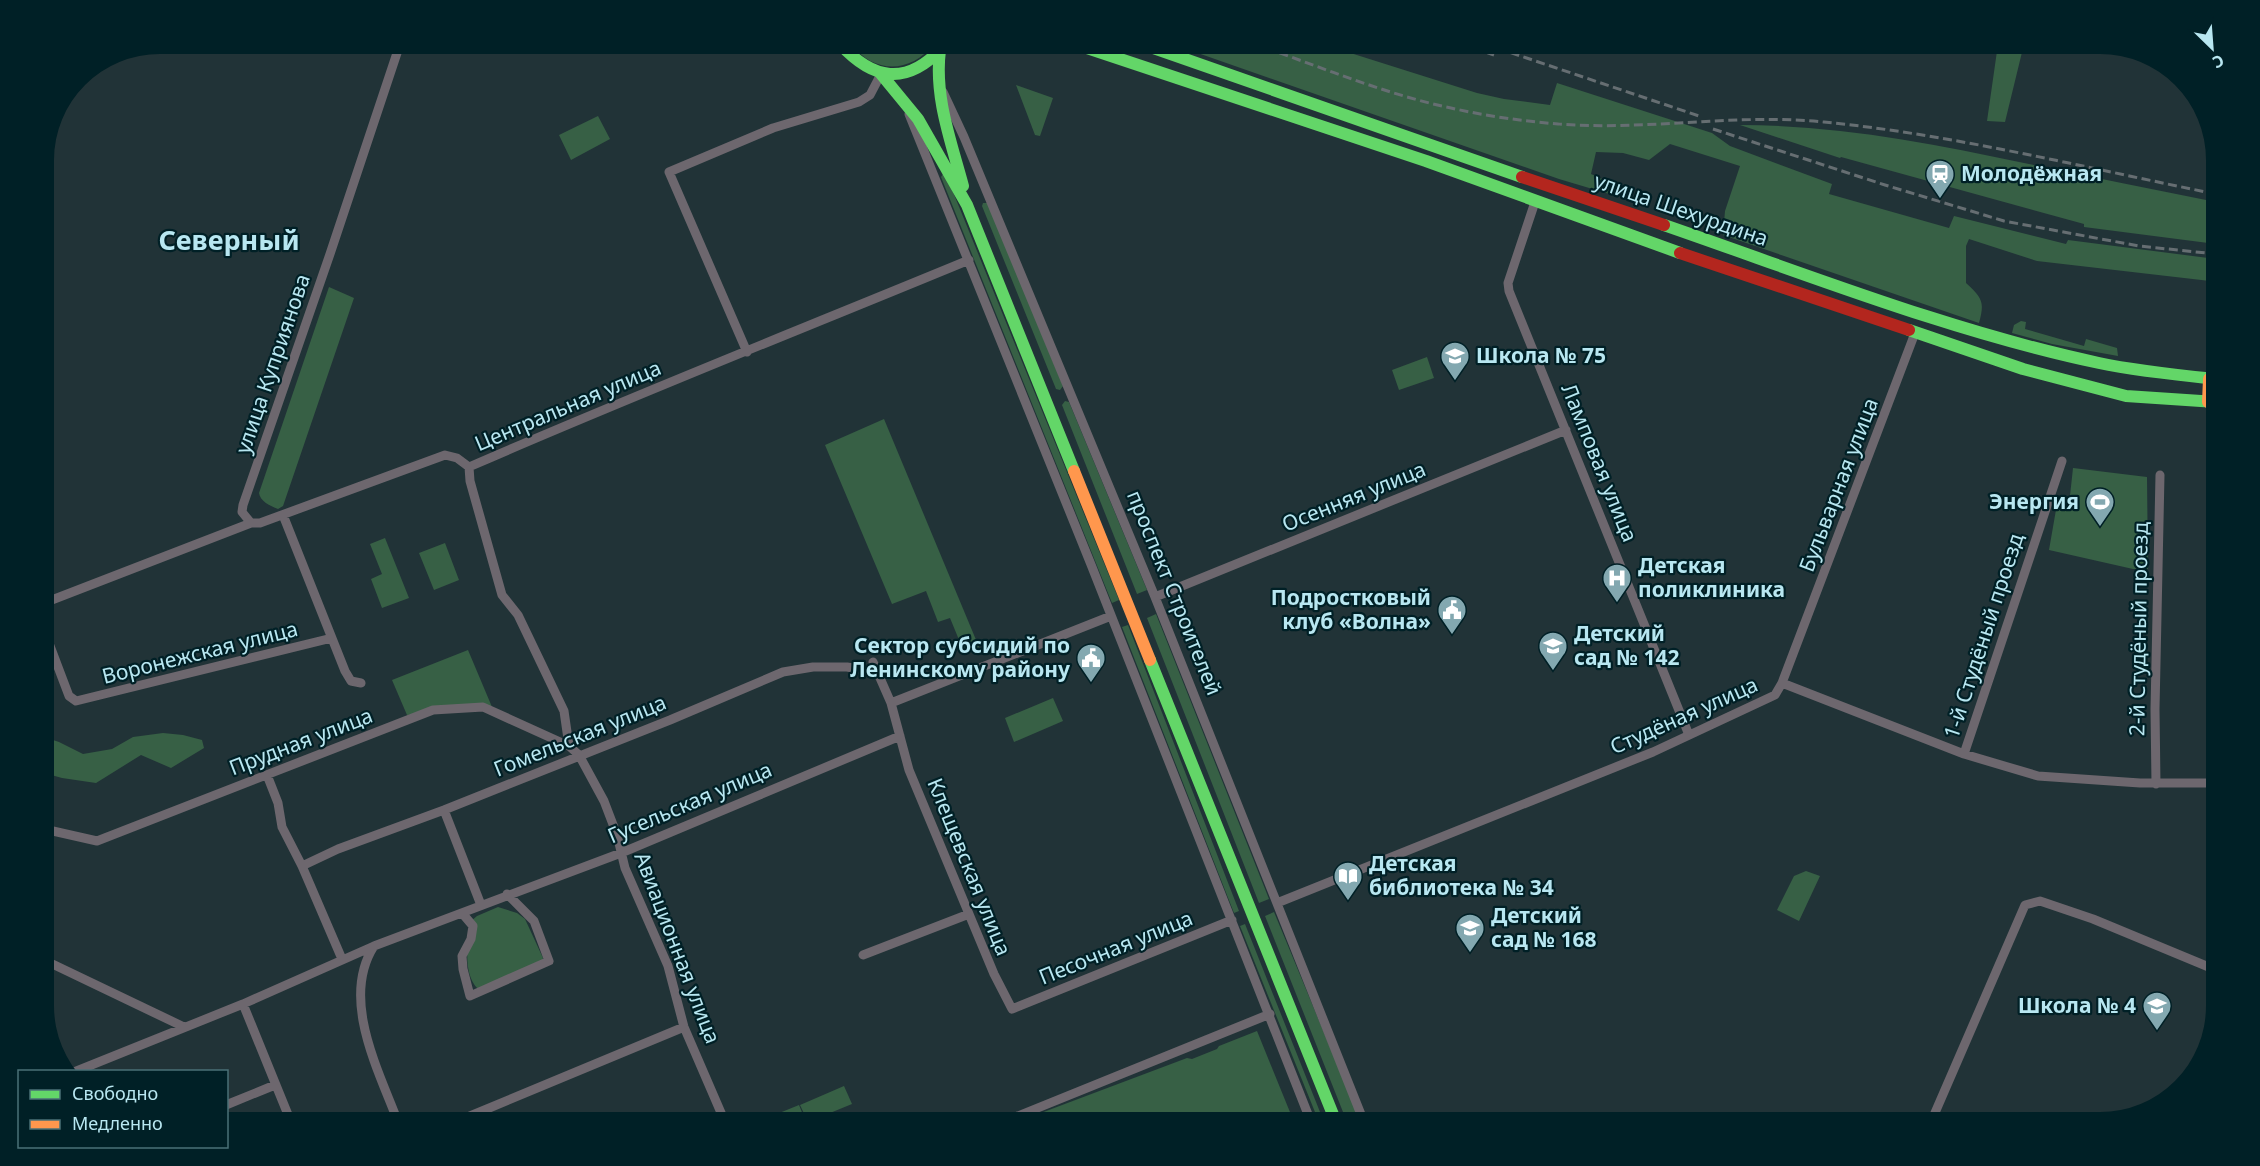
<svg xmlns="http://www.w3.org/2000/svg" width="2260" height="1166" viewBox="0 0 2260 1166" font-family="'Noto Sans',sans-serif">
<rect width="100%" height="100%" fill="#213337"/>
<path fill="#376045" d="M851,44H934C910,74 874,74 851,44Z
M1172,44H1322L1477,93L1504,99L1550,105L1557,83L1712,133L1730,146L1832,184L1829,194L1949,228L1954,216L2066,244L2068,240L2216,259V310H2208L2210,281L2037,261L1969,239L1966,246V283C1982,298 1985,301 1979,323L1723,235L1725,211L1740,166L1670,144L1649,160L1623,153L1596,152L1591,174L1618,186L1616,196L1559,179Z
M1998,44H2024L2005,122L1987,121Z
M1016,85L1053,98L1040,136L1035,135Z
M598,116L610,139L571,160L559,135Z
M1740,125C1836,125 1931,143 2024,163C2088,176 2152,189 2216,202V244L2084,227V224L1841,157L1840,158Z
M943,174L946,175L962,214L1119,600L1112,603L941,177Z
M983,203H988L1063,386L1060,390L1056,389L982,206Z
M329,287L354,298L283,506L278,509C270,506 260,501 259,493Z
M2021,321L2026,322L2025,329L2084,346L2086,339L2117,348L2118,356L2052,344L2012,333L2014,325Z
M1427,357L1434,378L1399,390L1392,370Z
M1065,401L1069,402L1147,590L1137,594L1062,405Z
M884,419L979,647L964,652L950,618L938,622L926,591L892,604L825,445Z
M2073,468L2147,477L2148,569H2133L2049,550L2057,504L2069,505Z
M385,538L409,598L382,608L371,579L382,574L370,544Z
M445,543L459,580L434,590L419,553Z
M1156,614L1269,899L1259,903L1147,618Z
M1128,625L1239,911L1234,913L1122,627Z
M468,650L492,707L407,715L392,680Z
M1053,698L1063,721L1014,742L1005,718Z
M163,733L183,735L202,740L204,748L171,768L141,755L96,783L62,778L44,773V737L59,742L83,754L112,749L133,737Z
M1806,871L1820,876L1799,921L1777,910L1794,876Z
M498,907L517,913L525,919L543,958L542,962L478,989C462,973 468,943 470,922L477,916Z
M1274,912L1361,1122H1347L1265,916Z
M1245,924L1324,1122H1319L1240,926Z
M1257,1031L1294,1122H1017L1187,1058L1192,1059L1217,1049L1219,1046Z
M844,1086L852,1104L808,1122L800,1105Z
M799,1105L806,1122H757Z"/>
<g fill="none" stroke-linecap="round" stroke-linejoin="round">
<path stroke="#6d676e" stroke-width="9" d="M943,92L964,137L1155,597L1364,1122
M909,114L1092,567L1311,1122
M1535,202L1508,283L1509,291L1689,735
M747,352L669,172L773,128L859,102L870,95L881,74
M469,467L470,481L502,595L518,615L564,711L569,746L579,755L604,801L617,835L625,868L668,966L684,1027L725,1122
M469,467C634,395 802,329 969,260
M283,515L345,671L351,681L361,683
M251,523L242,512L243,505L330,254L400,44
M1155,597L1566,430
M44,603L251,523H260L445,455L457,458L469,467
M44,630L69,696L76,701L332,638
M873,662L891,703L909,770L994,974L1012,1009L1232,920
M1782,683L1915,333
M891,703L1111,616
M1964,754L2062,461
M267,775L278,803L282,827L302,866L342,959
M2156,784L2155,709L2160,475
M444,810L481,905
M44,829L97,841L433,710L483,707L569,746
M302,866L338,849L444,810L670,720L783,672L813,667H847L877,672
M1277,903L1653,752L1775,695L1782,683L1964,754L2038,776L2140,783H2216
M462,913L473,926L471,939L462,956L463,969L470,996L549,961L534,921L507,894
M374,946C340,999 379,1071 398,1122
M863,955L969,914
M44,960L184,1027
M243,1004L291,1122
M74,1072L243,1004L374,946L621,853L900,736
M226,1105L275,1085
M470,1116L684,1027
M1003,1122L1270,1014
M1931,1122L2025,905L2040,901L2093,919L2216,970"/>
<path stroke="#63d668" stroke-width="12" d="M840,44C873,80 906,86 941,49
M1075,44L1426,161L1680,253
M1142,44L1522,177
M940,50C934,97 951,141 963,186
M881,74L918,119L967,205L1074,471
M1664,225C1806,274 1952,332 2099,363C2137,371 2177,375 2216,379
M1909,330L2023,369L2126,396L2216,402
M1150,660L1336,1122"/>
<path stroke="#ff974d" stroke-width="12" d="M2208,402L2209,379
M1074,471L1150,660"/>
<path stroke="#b3261e" stroke-width="12" d="M1522,177L1664,225
M1680,253L1909,330"/>
<path stroke="#666e72" stroke-width="3" stroke-dasharray="9 4.5" stroke-linecap="butt" d="M1254,44C1319,66 1384,94 1451,108C1486,116 1522,121 1558,124C1646,131 1736,113 1824,122C1956,135 2086,168 2216,194
M1462,44L1494,55
M1485,44L1699,116
M1713,129L1885,185L2004,221L2139,246L2216,254"/>
</g>
<defs>
<g id="station-pin" transform="scale(1.5)"><path d="M0 17L-7.5 6A9.5 9.5 0 1 1 7.5 6Z" fill="#83a8b0" stroke="#002026"/><path d="M-3-6H3Q5-6 5-4V2Q5 4 3 4L4.5 6H3L1.5 4h-3L-3 6H-4.5L-3 4Q-5 4-5 2V-4Q-5-6-3-6ZM-3.5-4v3h7v-3ZM-3.5 1v1.5H-2V1ZM2 1v1.5H3.5V1Z" fill="#fff"/></g>
<g id="school-pin" transform="scale(1.5)"><path d="M0 17L-7.5 6A9.5 9.5 0 1 1 7.5 6Z" fill="#83a8b0" stroke="#002026"/><path d="M0-5L7-2L0 1L-7-2ZM-4 1L0 2.5L4 1V4Q0 6-4 4Z" fill="#fff"/></g>
<g id="stadium-pin" transform="scale(1.5)"><path d="M0 17L-7.5 6A9.5 9.5 0 1 1 7.5 6Z" fill="#83a8b0" stroke="#002026"/><path d="M0-5a6.5 5 0 1 0 0 10a6.5 5 0 1 0 0-10ZM-3.5-1.8h7v3.6h-7Z" fill="#fff"/></g>
<g id="hospital-pin" transform="scale(1.5)"><path d="M0 17L-7.5 6A9.5 9.5 0 1 1 7.5 6Z" fill="#83a8b0" stroke="#002026"/><path d="M-5-5h3v3.5h4V-5h3V5h-3V1.5h-4V5h-3Z" fill="#fff"/></g>
<g id="civic-pin" transform="scale(1.5)"><path d="M0 17L-7.5 6A9.5 9.5 0 1 1 7.5 6Z" fill="#83a8b0" stroke="#002026"/><path d="M-.6-6.5H3V-4.5H.6V-3L4-1V1h2V6H-6V1h2V-1L-.6-3ZM-1.2 2.5V6h2.4V2.5Z" fill="#fff"/></g>
<g id="library-pin" transform="scale(1.5)"><path d="M0 17L-7.5 6A9.5 9.5 0 1 1 7.5 6Z" fill="#83a8b0" stroke="#002026"/><path d="M-6-4Q-3-5.5-.7-3.5V5Q-3 3-6 4ZM6-4Q3-5.5 .7-3.5V5Q3 3 6 4Z" fill="#fff"/></g>
</defs>
<g fill-rule="evenodd">
<use href="#station-pin" x="1940" y="174"/>
<use href="#school-pin" x="1455" y="356"/>
<use href="#stadium-pin" x="2100" y="502"/>
<use href="#hospital-pin" x="1617" y="578"/>
<use href="#civic-pin" x="1452" y="610"/>
<use href="#school-pin" x="1553" y="646"/>
<use href="#civic-pin" x="1091" y="658"/>
<use href="#library-pin" x="1348" y="876"/>
<use href="#school-pin" x="1470" y="928"/>
<use href="#school-pin" x="2157" y="1006"/>
</g>
<g text-anchor="middle" stroke-width="4.5" stroke-linejoin="round" paint-order="stroke">
<g font-size="21" font-weight="bold" fill="#b8e7f1" stroke="#002026" text-anchor="start">
<text x="1961" y="181">Молодёжная</text>
<text x="1476" y="363">Школа № 75</text>
<text x="2079" y="509" text-anchor="end">Энергия</text>
<text x="1638" y="573">Детская<tspan x="1638" dy="24">поликлиника</tspan></text>
<text x="1431" y="605" text-anchor="end">Подростковый<tspan x="1431" dy="24">клуб «Волна»</tspan></text>
<text x="1574" y="641">Детский<tspan x="1574" dy="24">сад № 142</tspan></text>
<text x="1070" y="653" text-anchor="end">Сектор субсидий по<tspan x="1070" dy="24">Ленинскому району</tspan></text>
<text x="1369" y="871">Детская<tspan x="1369" dy="24">библиотека № 34</tspan></text>
<text x="1491" y="923">Детский<tspan x="1491" dy="24">сад № 168</tspan></text>
<text x="2136" y="1013" text-anchor="end">Школа № 4</text>
</g>
<g font-size="21" fill="#b8e7f1" stroke="#002026">
<text transform="translate(1681 210) rotate(19)" y="7">улица Шехурдина</text>
<text transform="translate(273 364) rotate(-71)" y="7">улица Куприянова</text>
<text transform="translate(568 406) rotate(-23)" y="7">Центральная улица</text>
<text transform="translate(1599 463) rotate(68)" y="7">Ламповая улица</text>
<text transform="translate(1839 485) rotate(-69)" y="7">Бульварная улица</text>
<text transform="translate(1354 497) rotate(-22)" y="7">Осенняя улица</text>
<text transform="translate(1174 593) rotate(68)" y="7">проспект Строителей</text>
<text transform="translate(2139 629) rotate(-89)" y="7">2-й Студёный проезд</text>
<text transform="translate(1984 636) rotate(-72)" y="7">1-й Студёный проезд</text>
<text transform="translate(200 653) rotate(-14)" y="7">Воронежская улица</text>
<text transform="translate(1684 716) rotate(-24)" y="7">Студёная улица</text>
<text transform="translate(580 736) rotate(-22)" y="7">Гомельская улица</text>
<text transform="translate(301 742) rotate(-21)" y="7">Прудная улица</text>
<text transform="translate(690 803) rotate(-23)" y="7">Гусельская улица</text>
<text transform="translate(969 867) rotate(68)" y="7">Клещевская улица</text>
<text transform="translate(677 948) rotate(69)" y="7">Авиационная улица</text>
<text transform="translate(1116 948) rotate(-22)" y="7">Песочная улица</text>
</g>
<g font-size="27" font-weight="bold" fill="#b8e7f1" stroke="#002026">
<text x="229" y="250">Северный</text>
</g>
</g>
<path d="M0 0H2260V1166H0ZM160 54H2100A106 106 0 0 1 2206 160V1006A106 106 0 0 1 2100 1112H160A106 106 0 0 1 54 1006V160A106 106 0 0 1 160 54Z" fill="#002026" fill-rule="evenodd"/>
<rect x="18" y="1070" width="210" height="78" fill="#002026" stroke="#4a7077" stroke-width="1.5"/>
<rect x="30" y="1090" width="30" height="9" fill="#63d668" stroke="#4a7077" stroke-width="1.5"/>
<text x="72" y="1100" font-size="18" fill="#b8e7f1">Свободно</text>
<rect x="30" y="1120" width="30" height="9" fill="#ff974d" stroke="#4a7077" stroke-width="1.5"/>
<text x="72" y="1130" font-size="18" fill="#b8e7f1">Медленно</text>
<g transform="translate(2212 48) rotate(155)" stroke="#002026" stroke-width="4.5" paint-order="stroke">
<path d="M0-4.5L10 22L0 15L-10 22Z" fill="#b8e7f1"/>
<text y="-9" font-size="16" font-weight="bold" text-anchor="middle" fill="#b8e7f1">С</text>
</g>
</svg>
